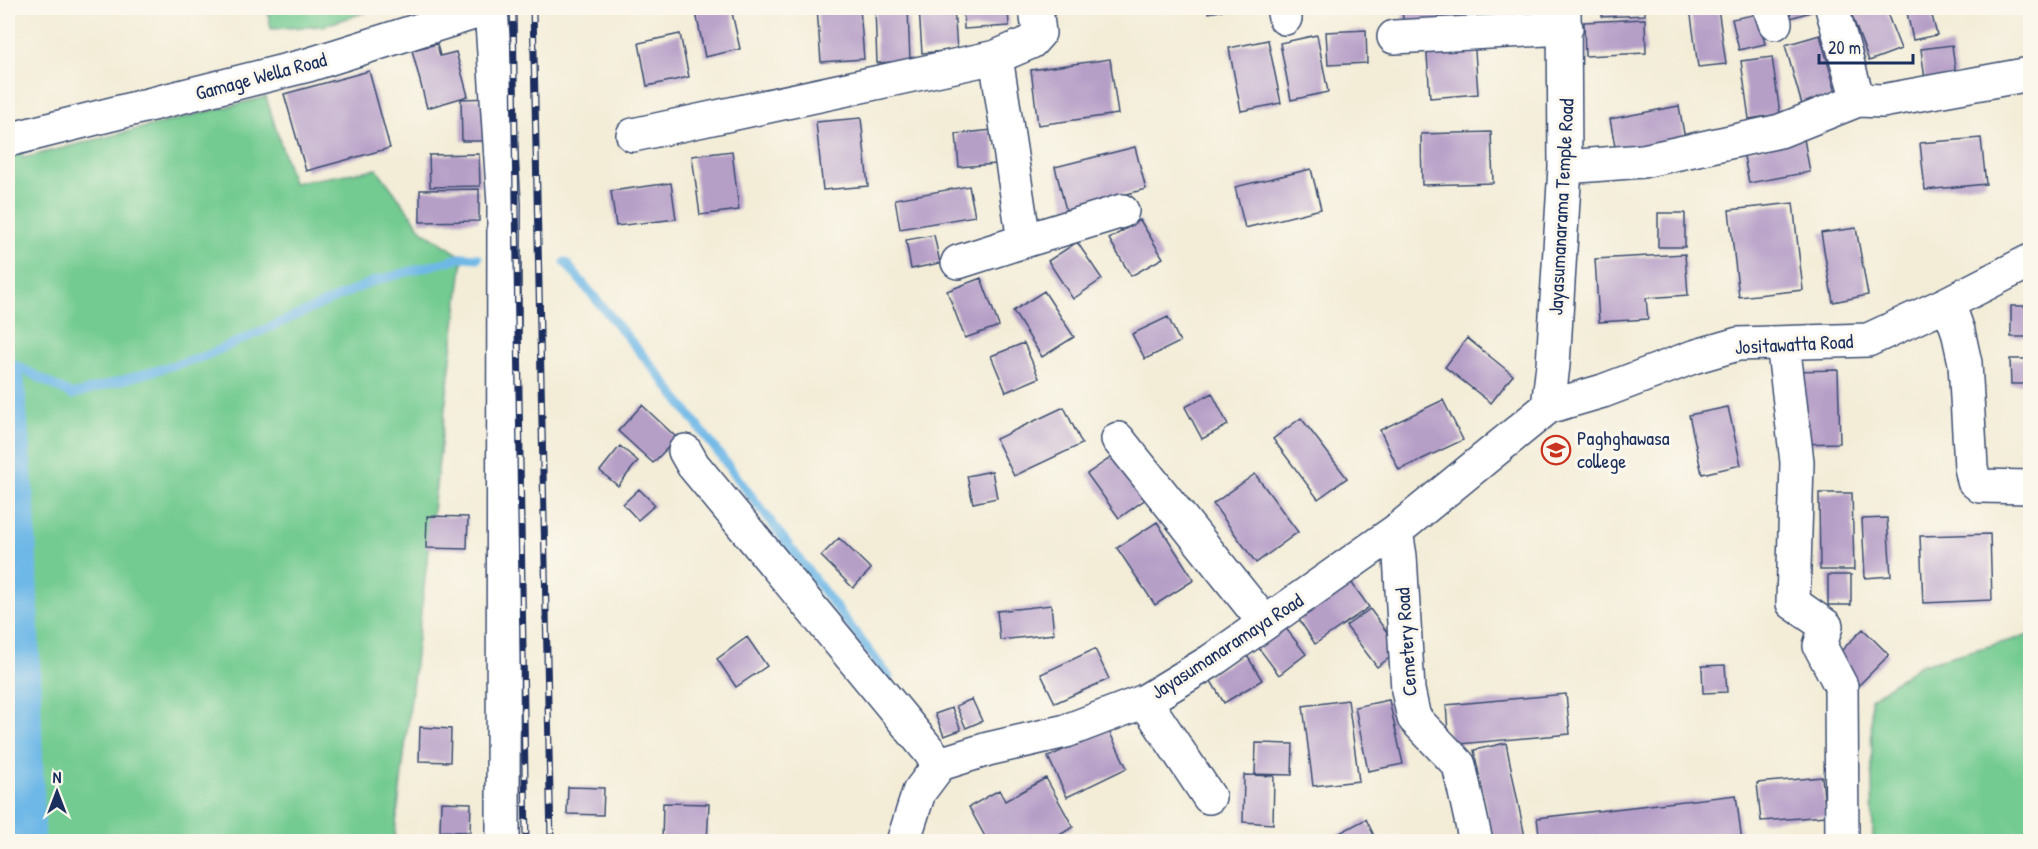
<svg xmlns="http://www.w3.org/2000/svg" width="2038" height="849" viewBox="0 0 2038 849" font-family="'Patrick Hand',sans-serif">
<rect width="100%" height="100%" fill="#fbf7ec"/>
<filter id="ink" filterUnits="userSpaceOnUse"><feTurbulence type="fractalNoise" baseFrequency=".0167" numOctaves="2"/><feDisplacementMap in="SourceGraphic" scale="12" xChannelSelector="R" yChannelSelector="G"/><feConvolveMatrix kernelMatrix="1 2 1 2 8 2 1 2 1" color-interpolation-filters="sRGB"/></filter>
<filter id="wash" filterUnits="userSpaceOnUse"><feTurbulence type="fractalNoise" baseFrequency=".008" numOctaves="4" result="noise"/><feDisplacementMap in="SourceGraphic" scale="24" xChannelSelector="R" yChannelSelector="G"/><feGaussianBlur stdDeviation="1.35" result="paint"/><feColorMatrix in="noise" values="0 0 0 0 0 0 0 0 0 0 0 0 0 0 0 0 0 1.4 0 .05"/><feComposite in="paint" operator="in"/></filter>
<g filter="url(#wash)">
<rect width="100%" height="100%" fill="#f3edd8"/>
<path fill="#73cb91" stroke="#477d78" stroke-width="1.5" d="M267,8H379L323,26L271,29Z
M266,97L293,183L377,169L423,231L463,257L394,841H8V99L23,158Z
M2030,635V841H1873L1871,699L1919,665Z"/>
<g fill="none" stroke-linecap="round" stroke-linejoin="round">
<path stroke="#6eb8e7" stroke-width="9" d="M565,262L660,376L889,677
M8,361L72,395L205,356L374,281L463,257L478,258"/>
<path stroke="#6eb8e7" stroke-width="33" d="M8,378L19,516L29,842"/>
</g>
<g id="blocks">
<path fill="#b69fc7" d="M695,8H731L740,49L705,57Z
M817,8H860L864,59L821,62Z
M875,8H908L910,61L877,63Z
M919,8H954L957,50L922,53Z
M963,8H1008L1009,26L964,29Z
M1208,8H1231V9L1209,13Z
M1402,8H1473L1474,28L1404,33Z
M1602,8H1645V15L1602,17Z
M1690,8H1718L1726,64L1698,67Z
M1783,8H1816L1817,10L1787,19Z
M1849,8H1885L1901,49L1869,61Z
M1906,8H1930L1937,35L1913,40Z
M1758,14L1765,44L1739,50L1732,19Z
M1645,19L1646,53L1585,56L1584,22Z
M1366,30L1367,63L1328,65L1326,32Z
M680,34L689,77L647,86L639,43Z
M1317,35L1328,92L1291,100L1280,43Z
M1820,35L1837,96L1802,105L1785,45Z
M1474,37L1478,94L1430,98L1426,40Z
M1268,40L1281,103L1241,111L1229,48Z
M437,44L440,56L456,52L468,96L427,108L412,50Z
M1952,45L1956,76L1925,80L1921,49Z
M1772,57L1780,114L1749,119L1741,61Z
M1110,59L1118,114L1038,125L1031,70Z
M369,71L390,148L306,171L284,94Z
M497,98L498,141H462L461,99Z
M1679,106L1685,139L1616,152L1610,119Z
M861,118L868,186L823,190L816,122Z
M992,130L996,164L959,167L956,134Z
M1491,132L1493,183L1422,185L1421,134Z
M1981,138L1986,184L1925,190L1920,143Z
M1804,139L1810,172L1749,183L1743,151Z
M1135,147L1146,189L1066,210L1055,167Z
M732,151L739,210L700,215L692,156Z
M479,154L480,186L430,187L429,155Z
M1311,169L1321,209L1245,228L1235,187Z
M671,183L676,219L616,226L611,191Z
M969,186L975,216L900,229L895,199Z
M479,189V221L420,222V190Z
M1793,203L1803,290L1739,297L1729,210Z
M1658,213H1685V247H1658Z
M1140,220L1163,258L1131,276L1109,239Z
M1856,228L1868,295L1833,302L1821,233Z
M934,235L940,263L911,269L906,240Z
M1077,242L1102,279L1073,299L1048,261Z
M1685,254L1688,295L1646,298L1648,319L1599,322L1595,259Z
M981,278L999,326L965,338L947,291Z
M1044,291L1074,337L1042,357L1013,311Z
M2011,306H2030V337H2011Z
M1168,317L1180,342L1145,359L1132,334Z
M1467,338L1513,375L1491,403L1445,367Z
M1024,343L1039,378L1006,392L991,356Z
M2010,359H2030V384H2011Z
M1838,370L1840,443L1796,444L1794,371Z
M1212,393L1228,425L1202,439L1185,407Z
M1443,400L1463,440L1399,470L1380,430Z
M642,405L677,438L653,463L618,431Z
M1064,407L1082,444L1014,476L996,439Z
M1728,407L1741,465L1702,474L1689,415Z
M1301,418L1347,478L1318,499L1273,439Z
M620,446L638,461L618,486L600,471Z
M1119,452L1150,496L1119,518L1087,474Z
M992,471L997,498L973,503L967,476Z
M1255,474L1298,532L1256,563L1213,504Z
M639,489L655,505L638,520L623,504Z
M1819,493H1852L1854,570H1820Z
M427,516L468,517L467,549L426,548Z
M1887,518L1891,576L1865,578L1862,519Z
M1157,522L1194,580L1155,605L1117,548Z
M1990,534L1992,600L1923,603L1920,536Z
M839,538L871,569L853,588L821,556Z
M1828,575H1851V605H1828Z
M1351,582L1369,607L1315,644L1298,618Z
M1051,605L1054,634L1000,640L997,611Z
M1370,609L1400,650L1377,667L1346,626Z
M1281,622L1306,654L1279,675L1255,643Z
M1863,629L1889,655L1859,685L1833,659Z
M747,637L767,666L736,687L717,659Z
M1095,649L1109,679L1055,703L1041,674Z
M1246,654L1262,680L1224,703L1208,676Z
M1725,665L1727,692L1703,693L1702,666Z
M1566,694L1570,734L1449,745L1446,705Z
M972,699L982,721L966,728L956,706Z
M1348,700L1359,781L1313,786L1303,706Z
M1389,700L1403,764L1368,771L1355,707Z
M952,708L961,730L944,736L935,714Z
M420,727L451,729L450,762L419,761Z
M1108,729L1127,768L1067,797L1048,757Z
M1256,743L1293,744L1292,775L1255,774Z
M1506,743L1526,842H1492L1474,750Z
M1244,775L1274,776L1273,824L1243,822Z
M1822,777L1826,816L1761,821L1757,783Z
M1046,778L1073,827L1048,842H988L969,807L999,790L1005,801Z
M568,787L604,788L603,815L567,814Z
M1736,795L1742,842H1540L1537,818Z
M441,802L471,803L470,832L440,831Z
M663,803L709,804L707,842H662Z
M1366,819L1377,842H1334L1332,837Z"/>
</g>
</g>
<g filter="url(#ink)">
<use href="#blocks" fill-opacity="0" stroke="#3b4c70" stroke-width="1.5"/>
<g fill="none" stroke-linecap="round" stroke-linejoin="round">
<g stroke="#3b4c70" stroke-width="36">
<path id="minor" d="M491,8L504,204L503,842
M1036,8L1039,33L1031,42L996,57L1024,241L1122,211
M1283,8L1285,18
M1770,8L1775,23
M1394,37L1566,28
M1858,100L1882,101L2030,74
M633,135L996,57
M8,140L308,65L489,8
M1565,167L1643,161L1780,131L1858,100L1832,8
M958,262L1024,241
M1948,303L1958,331L1965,363L1971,467L1974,481L1980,486L2030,487
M1783,343L1797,462L1793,603L1826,626L1820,646L1841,686L1842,842
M1548,407L1553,365L1565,167L1564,8
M1118,439L1265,623
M685,451L693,465L940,764
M1396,531L1400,556L1408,690L1414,718L1459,765L1476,842
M1145,701L1209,797
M903,842L919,792L940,764L988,749L1066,731L1145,701L1211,661L1396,531L1548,407L1603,391L1693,357L1738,344L1868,340L1948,303L2030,261"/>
</g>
<use href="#minor" stroke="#fff" stroke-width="33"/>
<g stroke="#1b2f5e" stroke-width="7">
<path id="rail" d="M513,8L526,842
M533,8L551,842"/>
</g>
<use href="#rail" stroke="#fbf7ec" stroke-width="4.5" stroke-dasharray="14" stroke-linecap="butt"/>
</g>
</g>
<defs>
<g id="school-ring" transform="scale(1.5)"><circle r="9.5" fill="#fbf7ec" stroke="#c8321e" stroke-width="1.5"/><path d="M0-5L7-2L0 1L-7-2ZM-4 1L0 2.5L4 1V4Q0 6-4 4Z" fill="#c8321e"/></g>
</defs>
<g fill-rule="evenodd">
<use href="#school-ring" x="1556" y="450"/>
</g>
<g text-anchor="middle" stroke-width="6" stroke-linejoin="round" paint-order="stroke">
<g font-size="20" fill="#1b2f5e" stroke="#fbf7ec">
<text transform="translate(261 76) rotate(-15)" y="7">Gamage Wella Road</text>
<text transform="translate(1561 207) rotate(-87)" y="7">Jayasumanarama Temple Road</text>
<text transform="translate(1794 344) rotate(-3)" y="7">Jositawatta Road</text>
<text transform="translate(1406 642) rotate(-94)" y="7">Cemetery Road</text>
<text transform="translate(1227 646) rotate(-33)" y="7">Jayasumanaramaya Road</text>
</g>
<g font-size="20" fill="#1b2f5e" stroke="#fbf7ec" text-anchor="start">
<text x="1577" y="445">Paghghawasa<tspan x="1577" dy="23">college</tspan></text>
</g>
</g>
<rect width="2038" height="849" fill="none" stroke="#fbf7ec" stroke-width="30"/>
<g transform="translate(57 792)" stroke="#fbf7ec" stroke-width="4.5" paint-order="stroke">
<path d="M0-4.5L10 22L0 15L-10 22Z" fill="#1b2f5e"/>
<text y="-9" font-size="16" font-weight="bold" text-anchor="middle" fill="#1b2f5e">N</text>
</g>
<path d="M1819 54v9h94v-9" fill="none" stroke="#1b2f5e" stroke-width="3"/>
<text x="1828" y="54" font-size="18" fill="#1b2f5e" stroke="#fbf7ec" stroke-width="4.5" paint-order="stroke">20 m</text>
</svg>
